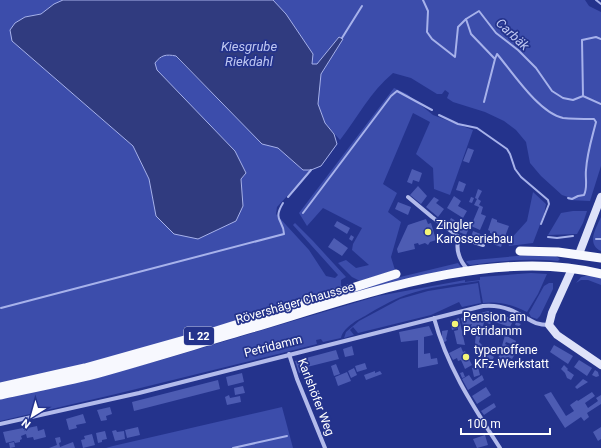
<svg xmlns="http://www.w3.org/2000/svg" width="601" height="448" viewBox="0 0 601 448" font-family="Roboto,sans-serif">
<rect width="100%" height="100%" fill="#24338c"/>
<path fill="#3c4dab" d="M0,0H63L54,4L41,14L25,17L12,41L133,146L149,179L156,216L243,206L241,179L246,173L235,151L157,70L155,63C161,56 166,54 175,56L262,144L278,148L303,170H311L277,207L276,214L309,250L326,276L335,278L338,275L293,225L295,223L313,241L346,277L341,280V287L148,349L0,384Z
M273,0H585L589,6L601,12V166L590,201L568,200V197L562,195L541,176L530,163L526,142L516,130L504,121L485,112L453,102L447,98L449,93L445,90L442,94H437L411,78L393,73C370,92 358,117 340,140L325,123L318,104L321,74L343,39L339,37L317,65L312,64L313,54L286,14Z
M394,88L407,94L433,115L473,130L450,195L434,189L433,168L416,154L430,122L413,113L383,184L397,193L388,212L401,222L391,257L395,270L360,281L352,277L338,263L346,260L356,268L369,265L352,250L353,244L362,228L323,208L307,226L299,213Z
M533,192L546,204L544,214L533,243L509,246L508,242L527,221Z
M573,211H587L583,223L577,234L548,235L561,213Z
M601,217V251C586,244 596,228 601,217Z
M528,255L556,256L560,259L558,261C529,258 499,261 470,265L466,262L467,261L474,260Z
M458,263L461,267V268L392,284L0,389L396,278Z
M531,273L547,274L538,294L527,312C513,305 500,301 483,303L479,281C455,284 429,287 406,295C392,300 378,308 365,316C357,320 343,328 341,338L323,342L321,339L316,340L317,344L294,350L116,394L0,421V399L119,371L161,360L378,296L465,280V282L480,280V277Z
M585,276H594L601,278V285L588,280H581L576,283L581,277Z
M478,283L481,303L462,307L459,302L431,315L358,333L353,327L350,330L354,335L344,338L346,332L359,321L400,299L428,291Z
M549,283H553V289L540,316L537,319L531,317L529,313L544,286Z
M282,407L293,448H106L113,446Z"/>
<path fill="#303b7f" stroke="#a7b2eb" d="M63,0H273L286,14L313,54L312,64H317L339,37L343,39L321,74L318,104L325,123L334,134L337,144L321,166L311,170H303L278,148L262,144L176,56C166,54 161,55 155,63L157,70L235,151L246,173L241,179L243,206L236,221L198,239L174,234L156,216L149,179L133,146L12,41L10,30L15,23L25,17L41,14L54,4Z"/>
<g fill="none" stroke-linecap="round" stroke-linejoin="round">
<path stroke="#a7b2eb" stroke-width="2" d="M423,0L428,11L427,32L432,39L455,57L458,27L466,19L479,11L496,33L518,50L536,68L552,91L563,98L573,100L583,96L601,104
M596,0L601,4
M466,19L471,34L495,59L484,102
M342,38L362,6
M495,59L497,54C513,73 539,113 563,118C573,119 584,119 594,119L596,122C592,138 587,153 586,170C585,178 588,187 584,195L578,196L572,199L568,198
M583,96L582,40L596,37L601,39
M439,115L458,124L477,128L507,149L510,154L515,169L521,177L548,200L549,204L541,224
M288,197L311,170
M303,213L391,96L397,91L432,110
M548,237L557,238L573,236
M596,239H601
M1,308L284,234C284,220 272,221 283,203
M233,448L287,436"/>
</g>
<path fill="#4d5cb3" d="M468,148L474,150L469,163L463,161Z
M412,169L422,173L419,182L413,180L412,184L407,182Z
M459,181L466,184L463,192L456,190Z
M418,186L427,196L421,204L410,195Z
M478,189L482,191L478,199L481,201L479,205L483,207L481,214L486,216L480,230L471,226L479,207L474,205L477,199L475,198Z
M454,196L461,201L458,206L467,211L463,218L447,208Z
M434,197L439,200L436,203L444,209L438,217L426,207Z
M471,197L474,198L472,203L469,202Z
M398,202L411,207L408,215L395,209Z
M451,218L456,221L452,229L447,226Z
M492,218L497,220V222L509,226L501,247L493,244L497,233L494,232L493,234L490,233V231L488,230Z
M426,219L428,224L431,223L436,240L430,242L428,245L425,243L419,245L418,243L414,244L415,249L398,253L397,249L408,225Z
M337,221L350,228L347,234L334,226Z
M464,221L471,224L466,235L459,232Z
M473,231L488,237L485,243L471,237Z
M351,235L354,237L352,241L349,239Z
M334,238L348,248L342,256L328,247Z
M488,311L514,319L510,327L492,321L490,324L484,322L479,342L483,346L479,349L475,343L476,333L471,334L470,328L472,324L463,326L461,318Z
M459,318L462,331L465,330L466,335L463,336L465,345L457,344L454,331L458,330V328L452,330L450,321Z
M516,322L521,324L519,326L515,325Z
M429,326L433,335L424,337V354L430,353L431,359L437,358L438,364L418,368V340L401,342L399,332Z
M448,330L446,339L447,340L445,342L442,341V331Z
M505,335L516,341L514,345L506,342L505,344L509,346L508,350L515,354L512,359L508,357L505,362L498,358L504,347L502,346Z
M554,345L573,356L568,364L550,352Z
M352,346L354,355L345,357L343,349Z
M461,347L463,352L465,351L472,365L465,369L461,360L458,361L457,358L453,360L449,353Z
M336,350L339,359L307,367L308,370L299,373L295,361Z
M486,352L494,357L487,369L479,354Z
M579,360L592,368L587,376L574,367Z
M365,363L367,369L357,372L355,366Z
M336,364L340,374L334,376L331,366Z
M564,365L568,369L567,370L574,375L571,380L567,378L565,373L561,369Z
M478,367L480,375L474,377L472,368Z
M354,368L357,375L351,378L348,371Z
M595,370L598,372L599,376L596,377L592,375Z
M375,371V373L380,371L382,374L366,380L364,375Z
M347,372L351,381L338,386L335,377Z
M463,372L465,377L462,378L460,373Z
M242,373L244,382L228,386L226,377Z
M469,375L473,381L482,375L484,380L468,390L462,379Z
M583,379L588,382L577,389L575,387Z
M218,380L220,389L134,411L132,402Z
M243,386L245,393L235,395L234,388Z
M486,387L491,395L477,404L472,396Z
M551,392L566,416L574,411L570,405L577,400L578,401L592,392L595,396L585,403L588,408L598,401L596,398L601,395V404L587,413L589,417L584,421L581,417L565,428L544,395Z
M229,395L230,398L240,396L241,402L227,405L225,397Z
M494,403L496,407L484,415L481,411Z
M110,407L112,414L106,416L107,420L101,421L97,410Z
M83,414L86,423L76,425L77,428L69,430L66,419Z
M37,426L38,431L44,429L46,437L34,440L33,437L27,438L26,434L21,436L22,439L20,440V442L15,443L14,441L6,443L3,432L23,428V429Z
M138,427L140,435L127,438L125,430Z
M601,427V439L598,441L593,432Z
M116,430L117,432L124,431L125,439L115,441L112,431Z
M105,431L107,439L102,440V442L98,443L96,433Z
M92,434L95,445L83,448L81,440L85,439L84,436Z
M485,435L488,445L477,448L473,439Z
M60,437L61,442L59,443L60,447L73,442L75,448H49L57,445L55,438Z
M14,442L15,447L10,448L9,443Z"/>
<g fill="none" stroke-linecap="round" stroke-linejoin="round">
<path stroke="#b3bbeb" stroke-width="4" d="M408,197L432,217L459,237C455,249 459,260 468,270
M459,237L483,245
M434,318C447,367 473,406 500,448
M289,354L297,379L325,448
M0,424L139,393L483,306C494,305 506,307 517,313C530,319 533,325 549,325"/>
<path stroke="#dee2f9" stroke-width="8" d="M579,254L601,197
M572,269L552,313L549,325L557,335L601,365"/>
<path stroke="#f7f8fe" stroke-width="9" d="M520,251L558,252L601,258
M0,387L85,368L213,332L396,274
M0,395C29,389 59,383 88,376C143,361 197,344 252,328C356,297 493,246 601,274"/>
</g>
<g fill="#f4f577" stroke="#24338c" stroke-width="1.5">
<circle cx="428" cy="232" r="4"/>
<circle cx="455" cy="324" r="4"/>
<circle cx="466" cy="357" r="4"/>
</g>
<g text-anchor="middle" stroke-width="3.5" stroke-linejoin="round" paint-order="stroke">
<rect fill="#24338c" stroke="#bdc2dc" stroke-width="1" x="184" y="327" width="30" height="18" rx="3"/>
<g font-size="11" font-weight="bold" fill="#fff">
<text x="199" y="340">L 22</text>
</g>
<g font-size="12" fill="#fff" stroke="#24338c" text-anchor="start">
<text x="436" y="229">Zingler<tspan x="436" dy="14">Karosseriebau</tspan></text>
<text x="463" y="321">Pension am<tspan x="463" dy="14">Petridamm</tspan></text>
<text x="474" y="354">typenoffene<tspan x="474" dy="14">KFz-Werkstatt</tspan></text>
</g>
<g font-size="12" fill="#fff" stroke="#24338c">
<text transform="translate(295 303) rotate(-16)" y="4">Rövershäger Chaussee</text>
<text transform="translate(273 346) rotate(-14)" y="4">Petridamm</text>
<text transform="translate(316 397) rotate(69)" y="4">Karlshöfer Weg</text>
</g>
<g font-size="13" font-style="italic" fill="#bfc7f2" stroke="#24338c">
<text transform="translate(513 34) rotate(43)" y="5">Carbäk</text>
<text x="249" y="51">Kiesgrube<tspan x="249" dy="15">Riekdahl</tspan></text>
</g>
</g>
<g transform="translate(32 416) rotate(217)" stroke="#24338c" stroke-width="3" paint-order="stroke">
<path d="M0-3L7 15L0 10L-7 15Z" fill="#ffffff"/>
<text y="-6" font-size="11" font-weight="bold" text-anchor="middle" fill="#ffffff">N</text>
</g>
<path d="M461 428v6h89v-6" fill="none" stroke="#ffffff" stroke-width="2"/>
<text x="467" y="428" font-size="12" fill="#ffffff" stroke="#24338c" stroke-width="3" paint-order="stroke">100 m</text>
</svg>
